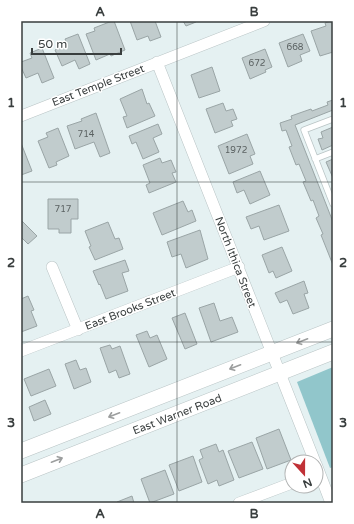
<svg xmlns="http://www.w3.org/2000/svg" width="354" height="524" viewBox="0 0 354 524" font-family="'Varela Round',sans-serif">
<rect width="100%" height="100%" fill="#e5f1f2"/>
<path fill="#91c6cb" d="M333,367V467L330,468L297,382Z"/>
<path fill="#c1cccd" stroke="#9aa5a6" d="M112,21H114L125,50L111,56L110,54L96,60L86,34L95,31L94,28Z
M130,21H155L161,37L150,41L148,36L137,40Z
M183,21H196V22L186,26Z
M331,21H333V52L320,56L311,31L326,26L325,23Z
M78,34L90,64L79,69L75,60L62,66L55,50L67,44L65,39Z
M303,34L310,51L300,55L302,61L288,67L279,43Z
M42,48L54,78L42,83L38,73L26,78L21,67V62L32,58L30,53Z
M265,49L272,67L265,70L266,72L250,79L242,58Z
M212,67L220,91L199,98L191,75Z
M142,89L147,104L149,103L155,116L127,128L123,117L127,116L120,99Z
M333,100V110L295,125L333,222V265L321,235L323,234L316,218L319,216L313,200L311,201L303,182L306,181L299,164L296,165L289,147L292,146L286,130L282,131L280,123L292,119L291,116L311,109L312,111L328,105L327,102Z
M223,103L226,111L233,109L237,119L231,121L233,126L215,133L206,109Z
M96,113L110,153L100,157L94,142L75,149L67,126L82,121L81,119Z
M158,124L162,134L153,138L159,152L143,159L136,142L132,144L129,136Z
M333,127V145L322,150L318,139L323,138L321,132Z
M58,128L69,156L56,162L57,165L49,168L38,141L48,137L46,133Z
M247,134L255,154L250,156L253,164L229,174L218,146Z
M21,143L32,171L21,175Z
M160,158L162,163L171,160L176,172L172,173L176,182L149,193L146,185L150,183L143,165Z
M333,159V178L326,162Z
M260,171L270,195L250,204L244,190L237,193L233,182Z
M48,199H78V219H71V233H59V229H48Z
M183,201L188,212L192,210L196,221L162,235L153,213Z
M279,205L289,231L264,240L259,226L251,229L246,217Z
M21,220L37,236L28,244L22,238L21,239Z
M108,222L115,239L119,238L123,249L95,260L89,247L91,246L85,231Z
M200,230L208,259L186,268L181,254L172,257L167,242Z
M282,247L292,271L276,278L273,271L269,273L262,255Z
M125,260L129,271L122,273L128,291L106,299L100,284L99,285L93,271Z
M304,281L308,293L304,294L309,308L293,314L287,300L280,303L275,293Z
M28,296L34,310L31,311L37,326L21,332V299Z
M214,303L220,321L232,317L238,332L211,342L199,308Z
M185,313L197,344L185,349L172,318Z
M147,331L150,338L157,335L167,359L149,367L136,335Z
M110,345L112,349L120,346L130,374L119,378L116,370L109,373L100,348Z
M76,360L80,370L86,368L91,382L74,389L65,364Z
M49,369L56,386L31,396L24,379Z
M45,400L51,414L34,421L29,407Z
M279,429L291,460L267,469L256,438Z
M252,442L263,469L239,478L228,451Z
M216,444L219,452L223,450L234,480L219,486L217,480L208,484L199,460L203,458L200,450Z
M193,456L202,482L179,491L169,465Z
M165,470L174,494L150,503L141,479Z
M132,496L134,503H118L117,502Z"/>
<g fill="none" stroke-linecap="round" stroke-linejoin="round">
<g stroke="#b9c4c5" stroke-width="7">
<path id="service" d="M333,119L304,130L333,204
M315,159L333,152"/>
</g>
<g stroke="#b9c4c5" stroke-width="12">
<path id="minor" d="M157,62L315,462
M21,116L264,21
M52,267L78,330
M21,351L239,267
M316,464L331,503
M239,503L292,483"/>
</g>
<g stroke="#b9c4c5" stroke-width="16">
<path id="secondary" d="M21,451L333,329
M21,475L333,352"/>
</g>
<use href="#service" stroke="#fff" stroke-width="5.5"/>
<use href="#minor" stroke="#fff" stroke-width="11"/>
<use href="#secondary" stroke="#fff" stroke-width="15"/>
</g>
<defs><path id="oneway-shaft" d="M-6 0H5M1.5-3L5.5 0L1.5 3" fill="none" stroke-width="1.6" stroke-linecap="round" stroke-linejoin="round"/></defs>
<g stroke="#9c9e9e">
<use href="#oneway-shaft" transform="translate(302 341) rotate(159)"/>
<use href="#oneway-shaft" transform="translate(235 367) rotate(159)"/>
<use href="#oneway-shaft" transform="translate(114 415) rotate(159)"/>
<use href="#oneway-shaft" transform="translate(57 460) rotate(-21)"/>
</g>
<path fill="none" stroke="#393e3e" stroke-width="1" stroke-opacity="0.55" d="M177,21V503M21,182H333M21,342H333"/>
<g text-anchor="middle" stroke-width="3" stroke-linejoin="round" paint-order="stroke">
<g font-size="9" fill="#5b6262">
<text x="295" y="50">668</text>
<text x="257" y="66">672</text>
<text x="86" y="137">714</text>
<text x="236" y="153">1972</text>
<text x="63" y="212">717</text>
</g>
<g font-size="11" fill="#393e3e" stroke="#fff">
<text transform="translate(98 85) rotate(-21)" y="4">East Temple Street</text>
<text transform="translate(236 262) rotate(69)" y="4">North Ithica Street</text>
<text transform="translate(130 309) rotate(-21)" y="4">East Brooks Street</text>
<text transform="translate(177 414) rotate(-21)" y="4">East Warner Road</text>
</g>
</g>
<rect width="354" height="524" fill="none" stroke="#ffffff" stroke-width="44"/>
<g transform="translate(304 474) rotate(159)"><circle r="19" fill="#ffffff" stroke="#b0b2b2"/>
<path d="M0-3L7 15L0 10L-7 15Z" fill="#c03136"/>
<text y="-6" font-size="11" font-weight="bold" text-anchor="middle" fill="#393e3e">N</text>
</g>
<path d="M32 48v6h89v-6" fill="none" stroke="#393e3e" stroke-width="2"/>
<text x="38" y="48" font-size="12" fill="#393e3e" stroke="#ffffff" stroke-width="3" paint-order="stroke">50 m</text>
<rect x="22" y="22" width="310" height="480" fill="none" stroke="#393e3e" stroke-width="1.5"/>
<g font-size="13" text-anchor="middle" font-weight="bold" fill="#393e3e">
<text x="100" y="16">A</text>
<text x="254" y="16">B</text>
<text x="11" y="107">1</text>
<text x="343" y="107">1</text>
<text x="11" y="267">2</text>
<text x="343" y="267">2</text>
<text x="11" y="427">3</text>
<text x="343" y="427">3</text>
<text x="100" y="518">A</text>
<text x="254" y="518">B</text>
</g>
</svg>
